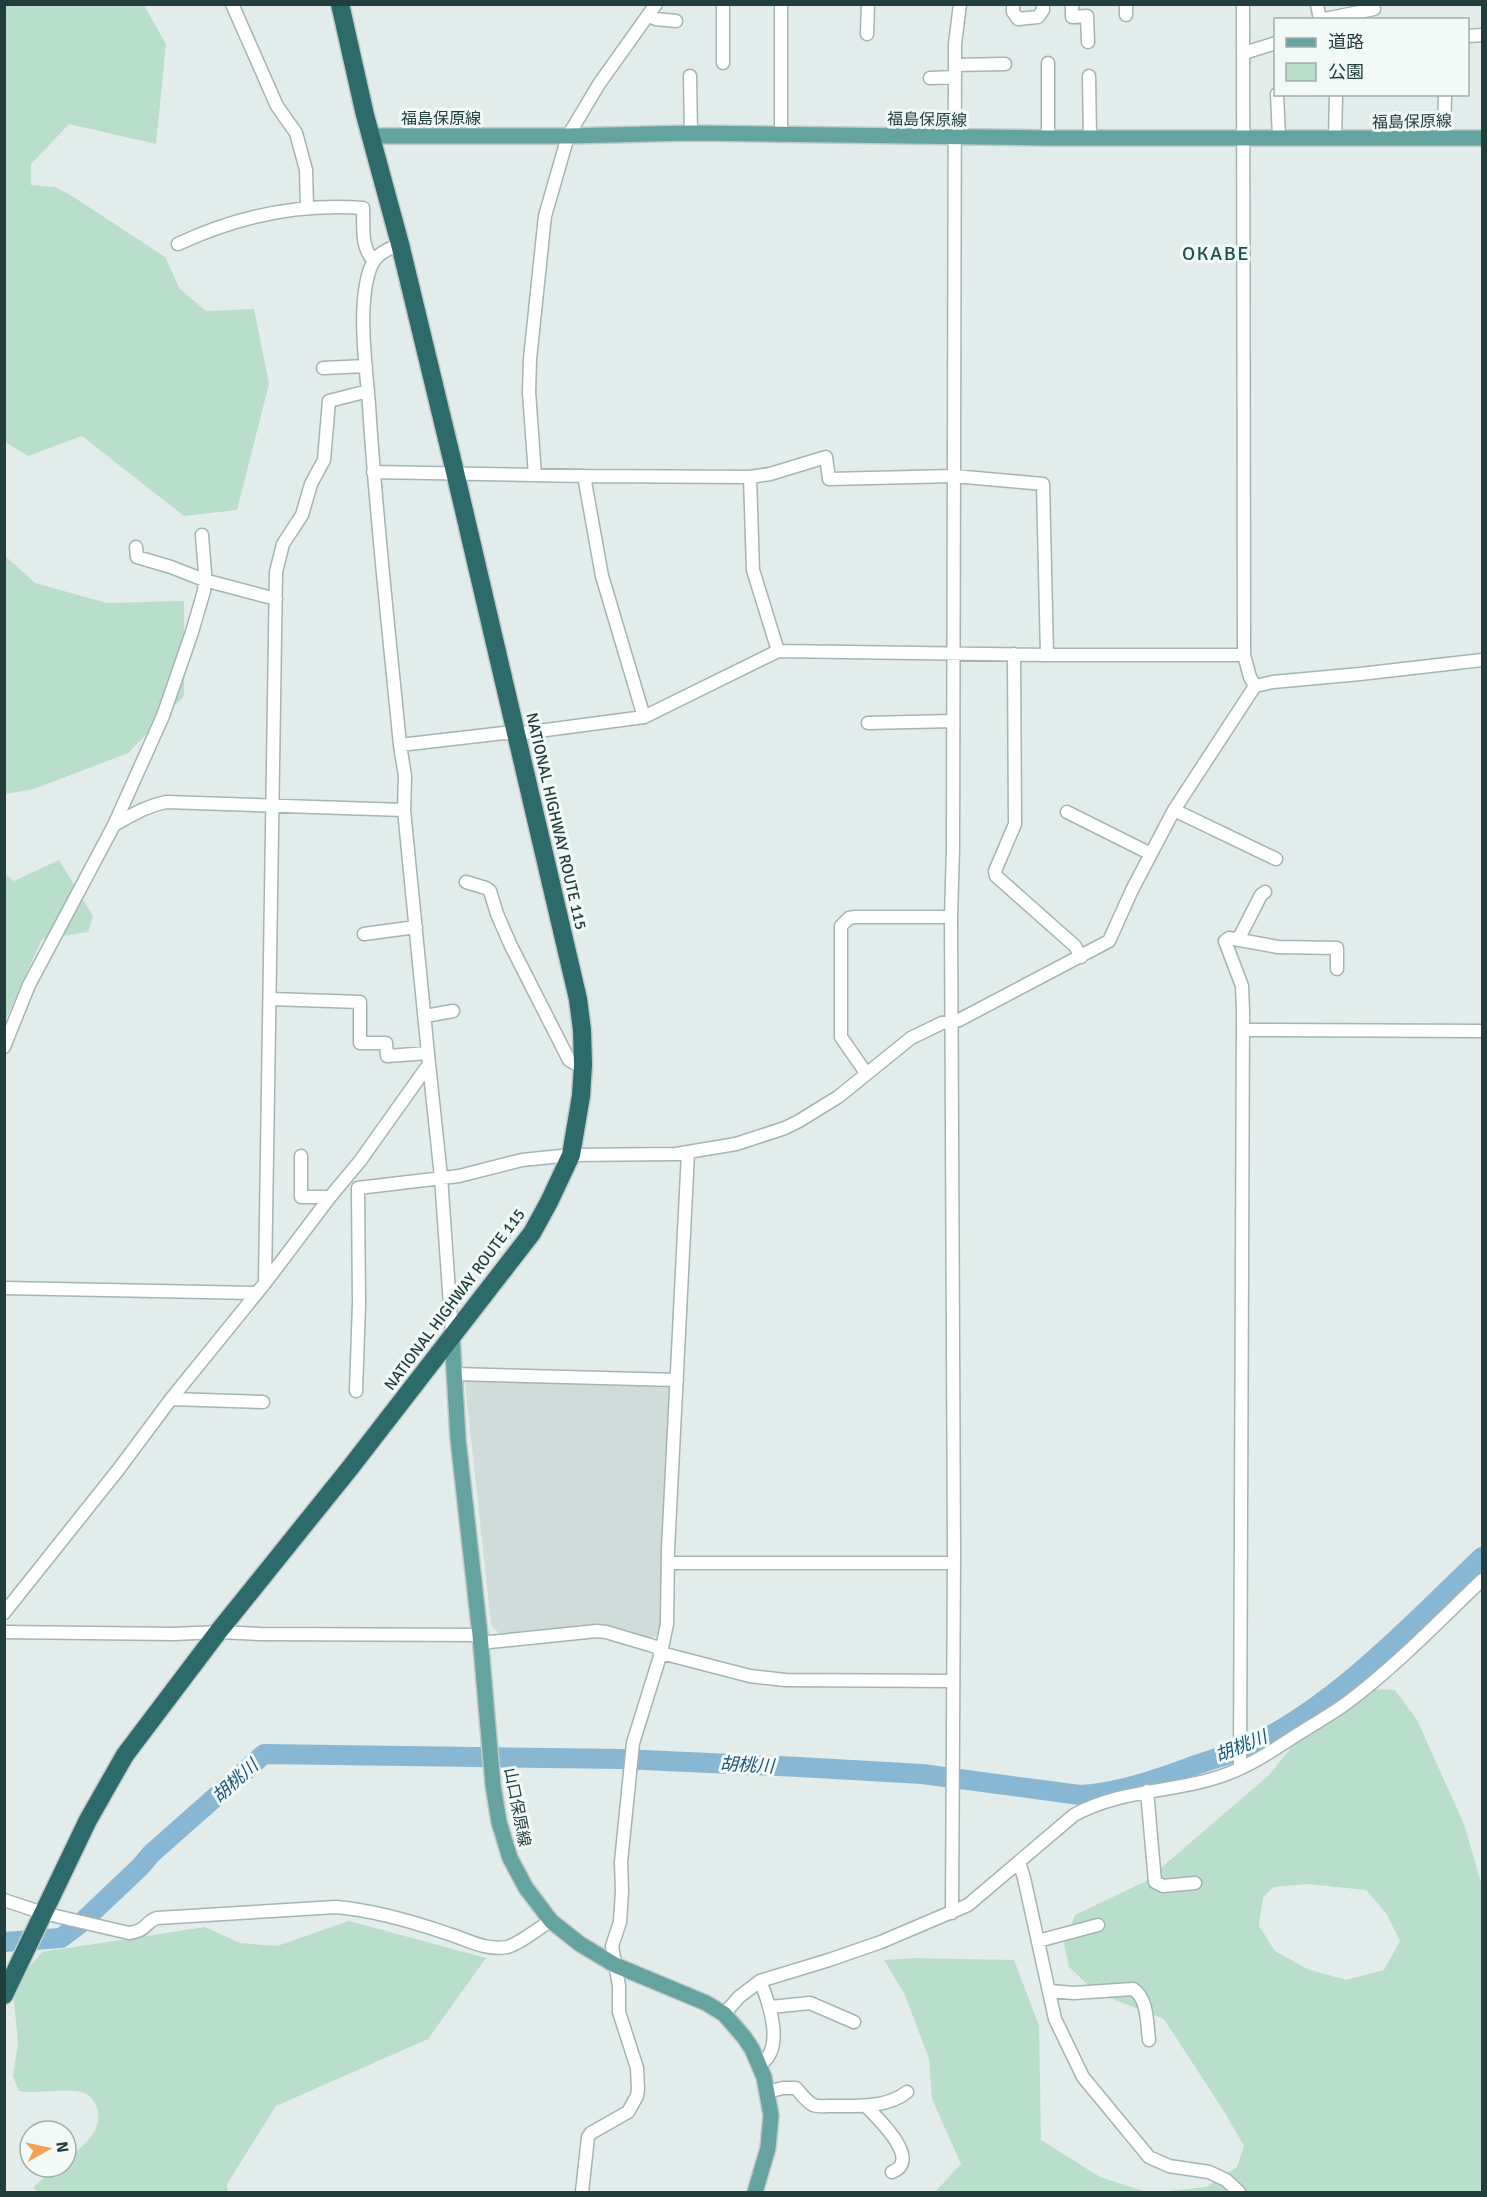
<svg xmlns="http://www.w3.org/2000/svg" width="1487" height="2197" viewBox="0 0 1487 2197" font-family="Signika,'Noto Sans JP',sans-serif">
<rect width="100%" height="100%" fill="#e2ecea"/>
<path fill="#d0dcd9" d="M465,1381L668,1385L672,1389L662,1621L658,1635L648,1639L605,1625L501,1634L494,1629L491,1624Z"/>
<path fill="#badecc" fill-rule="evenodd" d="M4,5H144L166,44L156,144L69,124L31,164V185L55,187L72,196L165,257L180,289L206,311L254,309L269,384L237,510L184,516L82,436L28,456L5,442Z
M4,555L35,583L107,603L184,601V696L128,753L34,789L5,794Z
M59,860L93,916L88,932L42,939L5,1021V874L14,881Z
M1371,1689L1395,1690L1417,1720L1464,1824L1482,1886V2192H1160L1206,2187L1237,2167L1244,2146L1225,2113L1164,2019L1097,1993L1069,1967L1064,1944L1075,1915L1146,1881L1269,1775L1333,1697ZM1307,1884L1366,1890L1386,1913L1400,1941L1384,1970L1346,1980L1307,1969L1275,1951L1259,1926L1263,1897L1274,1887Z
M349,1921L486,1958L428,2039L276,2106L227,2184L228,2192H38L33,2187L58,2167H66V2161C82,2147 108,2128 95,2103C91,2096 84,2091 76,2091C57,2089 39,2094 19,2091L13,2076L18,2043L14,2001L16,1982L42,1952L205,1927L240,1943L277,1946Z
M914,1958L1014,1960L1039,2026L1041,2140L1100,2177L1146,2192H935L961,2164L932,2099L929,2059L905,1995L884,1960Z"/>
<g fill="none" stroke-linecap="round" stroke-linejoin="round">
<path stroke="#88b7d3" stroke-width="20" d="M4,1942L61,1938L81,1923L140,1867L151,1854L264,1754L622,1759L799,1767L922,1774L1080,1795C1117,1793 1155,1780 1190,1767C1210,1760 1231,1754 1250,1746C1337,1705 1414,1622 1482,1557"/>
<g stroke="#a4b4b2" stroke-width="15">
<path id="minor" d="M232,4L277,106L296,133L306,170L307,207
M723,4V63
M781,4V134
M1013,4V12L1018,19L1038,17L1043,10V4
M1072,4V17L1087,16L1088,42
M1243,4L1244,655
M1317,4L1320,20
M1126,15V4
M649,16L656,19L676,21
M1320,20L1374,9
M867,34L868,4
M1468,36L1482,35
M1244,53L1276,43
M955,65L1005,64
M690,76L691,133
M1089,76L1090,138
M930,78L955,77
M1277,94L1279,137
M1048,138V63
M1444,138L1445,94
M1335,139L1336,94
M178,244C236,217 300,203 363,208C364,226 360,247 374,261
M323,368L366,366
M373,472L584,476L602,576L644,717
M535,475L529,392L530,359L545,216L568,136L599,84L656,4
M584,476L750,477L770,474L826,457L829,479L954,476L1043,484L1047,655
M750,477L753,570L778,651
M136,547L137,557L171,567L204,580L276,599
M1014,654L1015,824L995,871L996,876L1075,946L1081,957
M868,723L953,721
M400,745L504,733L516,734L644,717L778,651L1047,655H1244L1250,677L1255,686L1273,682L1360,674L1482,660
M1174,810L1276,859
M1067,812L1151,854
M114,825L163,716L192,632L204,591L205,573L202,535
M466,882L486,888L490,891L497,914L511,946L569,1060L576,1064L583,1065
M951,917L954,1555L952,1913
M364,934L416,927
M1238,940L1261,895L1265,892
M270,999L360,1002V1043H386L387,1056L428,1053
M425,1016L453,1011
M1243,1030L1482,1031
M4,1047L29,985L114,825C132,815 146,806 166,802L404,810
M429,1064L441,1177L452,1334
M866,1073L841,1037V926L849,918L855,917H951L953,848L955,44L960,4
M301,1156V1197H330
M265,1283L276,572L283,544L302,515L311,484L324,460L329,401L368,391
M4,1288L255,1293
M454,1374L677,1380
M356,1391L359,1304L358,1188L459,1176L522,1160L571,1155L676,1154L736,1144L785,1128L799,1121L838,1097L911,1038L942,1023L959,1020L1109,941L1132,890L1174,810L1255,686
M171,1399L263,1402
M668,1563H954
M4,1613L118,1470L171,1399L265,1283L330,1197L360,1161L429,1064L404,810L405,776L400,745C389,632 376,518 369,405C366,366 357,306 370,269C375,254 386,250 400,244
M4,1632L174,1634L218,1632L260,1634L480,1635
M480,1643L597,1631L606,1632L650,1645L656,1647L661,1653L750,1676L785,1680L952,1681
M1240,1768L1243,1011L1242,986L1225,941L1229,938L1278,947L1337,948V969
M1147,1791L1155,1882L1163,1886L1195,1883
M1019,1862L1024,1878L1055,2019L1083,2077L1149,2157L1169,2166L1209,2172L1226,2180L1239,2192
M4,1900L43,1913L129,1933C149,1930 143,1923 157,1918L336,1907C372,1910 414,1922 449,1934C468,1940 487,1951 507,1947C520,1944 538,1928 551,1921
M1038,1941L1098,1925
M1049,1991L1074,1993L1133,1989C1148,1998 1147,2024 1149,2040
M771,2007L810,2003L854,2022
M724,2014L739,1997L760,1981L829,1960L881,1942L968,1905L1074,1815C1123,1788 1177,1793 1227,1774C1253,1764 1275,1749 1298,1734C1315,1723 1332,1714 1348,1702C1396,1666 1439,1621 1482,1580
M759,2065C786,2050 769,2002 760,1981
M767,2092L783,2088H796C801,2094 806,2101 813,2105C819,2107 827,2106 833,2106C857,2106 887,2108 907,2092
M866,2106C877,2118 923,2160 892,2172
M582,2192L588,2137L591,2133L628,2112L637,2096L638,2089L637,2068L619,2012V1986L612,1946L620,1922L622,1891L621,1862L633,1743L661,1653L667,1624L668,1550L688,1153"/>
</g>
<g stroke="#c1c9c8" stroke-width="18">
<path id="major" d="M371,136H568L691,133L1048,138H1482
M452,1334L458,1439L480,1635L493,1785L499,1822L510,1858L526,1888L551,1921L580,1944L615,1965L706,2003L724,2014L744,2037L752,2049L764,2077L771,2115L768,2148L755,2192"/>
</g>
<g stroke="#c1c9c8" stroke-width="21">
<path id="highway" d="M4,1995L88,1820L125,1755L218,1632L350,1468L532,1233L549,1202L571,1155L581,1096L583,1065L582,1030L578,999L455,472L400,244L365,115L340,4"/>
</g>
<use href="#minor" stroke="#fff" stroke-width="12"/>
<use href="#major" stroke="#65a3a0" stroke-width="15"/>
<use href="#highway" stroke="#2c6a6b" stroke-width="18"/>
</g>
<g text-anchor="middle" stroke-width="6" stroke-linejoin="round" paint-order="stroke">
<g font-size="16" fill="#213e3c" stroke="#f2f9f7">
<text x="441" y="124">福島保原線</text>
<text transform="translate(927 119) rotate(1)" y="6">福島保原線</text>
<text transform="translate(1412 121) rotate(-1)" y="6">福島保原線</text>
<text transform="translate(557 821) rotate(77)" y="6">NATIONAL HIGHWAY ROUTE 115</text>
<text transform="translate(454 1299) rotate(-53)" y="6">NATIONAL HIGHWAY ROUTE 115</text>
<text transform="translate(518 1807) rotate(79)" y="6">山口保原線</text>
</g>
<g font-size="18" font-style="italic" fill="#1a567b" stroke="#f2f9f7">
<text transform="translate(1241 1746) rotate(-22)" y="6">胡桃川</text>
<text transform="translate(747 1765) rotate(3)" y="6">胡桃川</text>
<text transform="translate(235 1781) rotate(-42)" y="6">胡桃川</text>
</g>
<g font-size="20" letter-spacing="1.5" fill="#1d504f" stroke="#f2f9f7">
<text x="1216" y="260">OKABE</text>
</g>
</g>
<rect width="1487" height="2197" fill="none" stroke="#213e3c" stroke-width="12"/>
<rect x="1274" y="18" width="195" height="78" fill="#f2f9f7" stroke="#9eaeac" stroke-width="1.5"/>
<rect x="1286" y="38" width="30" height="9" fill="#65a3a0" stroke="#9eaeac" stroke-width="1.5"/>
<text x="1328" y="48" font-size="18" fill="#213e3c">道路</text>
<rect x="1286" y="63" width="30" height="18" fill="#badecc" stroke="#9eaeac" stroke-width="1.5"/>
<text x="1328" y="78" font-size="18" fill="#213e3c">公園</text>
<g transform="translate(48 2149) rotate(82)"><circle r="28" fill="#f2f9f7" stroke="#9eaeac" stroke-width="1.5"/>
<path d="M0-4.5L10 22L0 15L-10 22Z" fill="#f5a057"/>
<text y="-9" font-size="16" font-weight="bold" text-anchor="middle" fill="#213e3c">N</text>
</g>
</svg>
